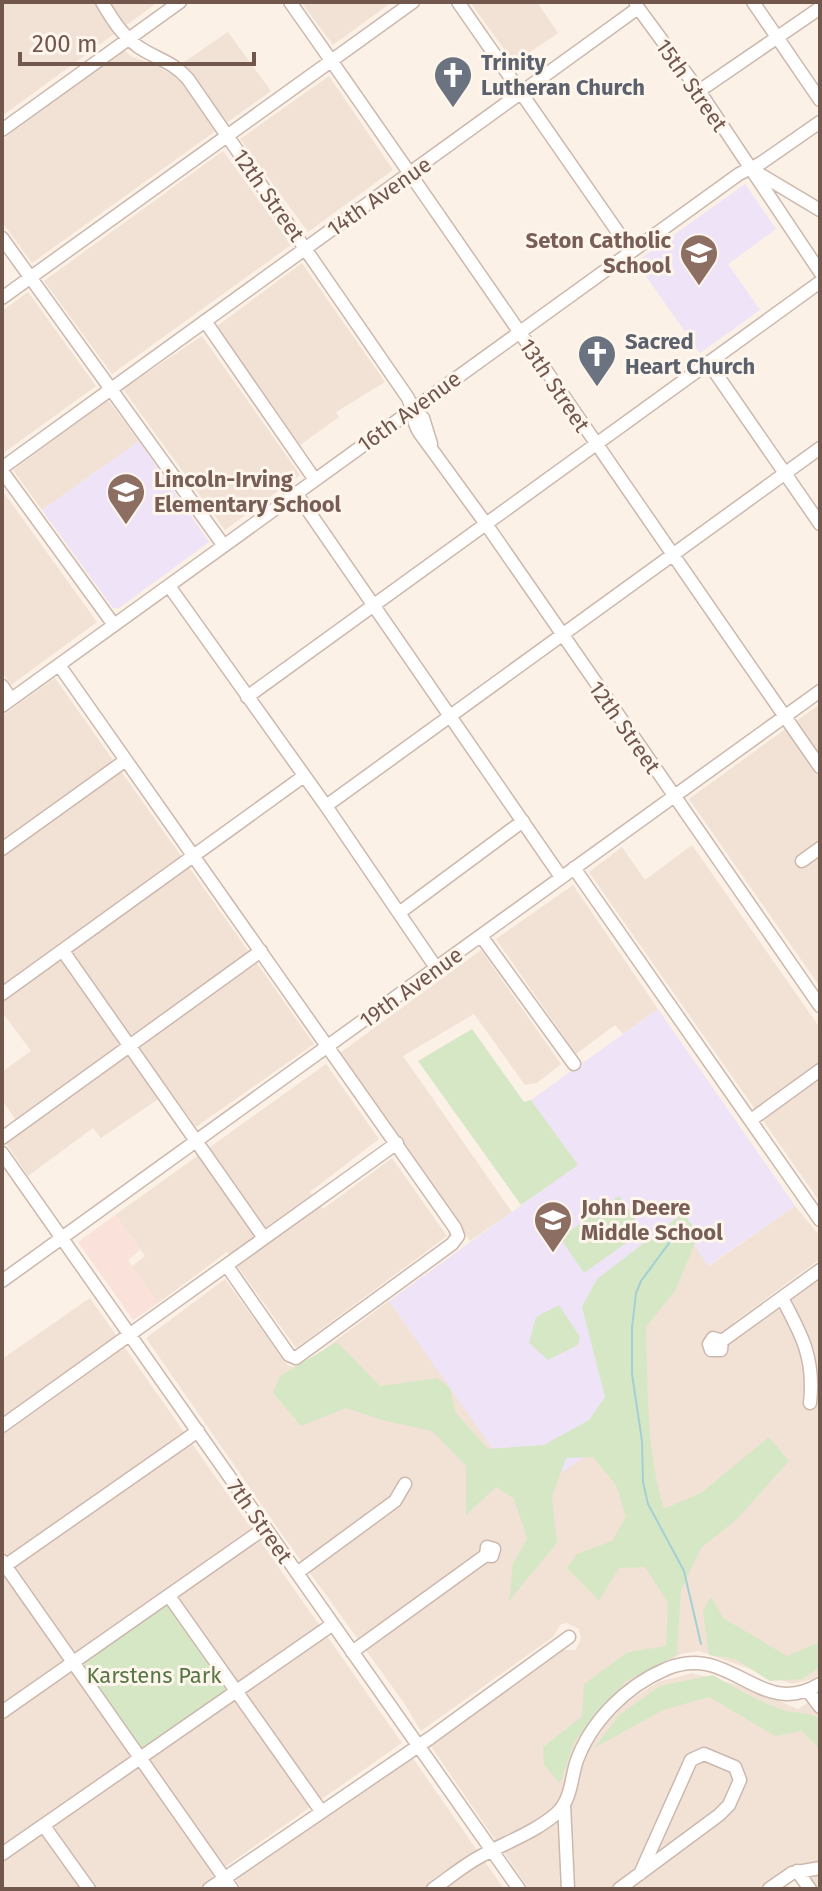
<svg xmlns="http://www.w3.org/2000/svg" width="822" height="1891" viewBox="0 0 822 1891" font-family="'Fira Sans',sans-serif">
<rect width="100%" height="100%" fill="#fbf1e6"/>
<path fill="#f2e2d5" d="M2,2H158L2,116Z
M301,2H392L333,45Z
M470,2H537L558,33L514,63Z
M228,32L271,91L32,263L2,222V140L124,50L132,57L154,64L168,73Z
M329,76L393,170L308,232L240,139Z
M223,151L291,245L112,374L44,281Z
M302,263L385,382L336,412L339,417L300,445L216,327Z
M28,292L96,386L2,454V311Z
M202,336L300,475L225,530L123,389Z
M108,400L139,441L42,510L13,470Z
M2,490L97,622L11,685L2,672Z
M55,678L314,1044L196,1127L170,1091L101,1138L93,1128L28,1176L6,1143L23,1131L2,1100V1072L31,1051L2,1012V716Z
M820,704V987L689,799Z
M692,845L820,1028V1202L589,872L622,847L645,880Z
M573,885L658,1009L623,1034L615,1025L576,1054L496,939Z
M481,950L561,1064L537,1083L525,1085L474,1014L403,1056L512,1212L470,1241L340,1053Z
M326,1064L379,1139L310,1192L323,1209L392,1158L447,1236L296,1348L227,1252L158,1303L132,1266L145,1256L115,1215Z
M795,1206L820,1236V1259L734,1322L743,1333L820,1278V1674L813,1679L792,1684L699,1651L681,1654L650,1672L595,1712L579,1742L588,1745L615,1710L658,1682L692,1673L745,1687L798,1709L820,1695V1889H815L796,1864L761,1889H529L430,1745L559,1650H575L581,1639L579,1629L567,1623L561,1624L553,1637L421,1731L404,1703L279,1530L146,1338L225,1279L288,1366L300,1367L389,1301L513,1475L625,1333L677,1219L709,1266Z
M90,1298L402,1743L212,1876L220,1889H2V1359Z
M412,1757L504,1889H242L235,1879Z"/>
<path fill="#fae2db" d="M115,1215L140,1250L128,1260L158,1303L133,1320L78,1242Z"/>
<path fill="#eee3f7" d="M745,184L776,229L728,264L760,310L700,353L636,262Z
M139,441L209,542L119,608H113L42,510Z
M658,1009L795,1206L708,1266L678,1220L631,1283L634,1423L526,1497L389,1301L577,1165L531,1100Z"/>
<path fill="#d6e7c6" d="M472,1029L524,1102L531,1100L578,1165L521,1205L418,1061Z
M619,1196L643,1231L584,1273L560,1238Z
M683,1213L699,1234L675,1291L646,1327C648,1389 646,1450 664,1509L701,1493L769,1437L789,1461L737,1519L701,1548L681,1590L677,1655L626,1681L575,1741L560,1783L544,1765L543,1747L582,1716L584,1684L628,1652L666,1646L668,1603L645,1567L619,1568L599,1601L567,1568L577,1554L612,1541L626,1517L616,1485L593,1457L566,1458L552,1497L557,1543L509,1601L513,1563L527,1539L514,1499L496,1487L466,1515V1466L432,1431L382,1420L346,1408L301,1426L273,1393L280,1376L337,1342L380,1386L437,1378L450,1388L455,1412L488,1449L544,1445L589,1420L605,1397L582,1307L597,1279Z
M559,1305L580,1337L578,1345L548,1360L529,1343L536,1317Z
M711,1596L723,1618L787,1656L820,1642V1667L803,1679L770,1681L735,1659L709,1655L703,1612Z
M166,1603L227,1691L142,1750L84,1668L88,1658Z
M713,1675C735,1688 758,1701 783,1710C795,1714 810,1711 820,1719V1749L802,1731L775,1736L709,1697L663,1710L594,1748L619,1715L660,1686Z"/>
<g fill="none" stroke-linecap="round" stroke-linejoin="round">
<path stroke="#a3d0d4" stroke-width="2" d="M675,1235L641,1281L636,1293L632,1328V1374L642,1441L643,1482L648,1504L684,1571L701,1644"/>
<g stroke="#ccb8ad" stroke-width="15">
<path id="minor" d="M102,2C113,21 125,40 145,51C161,60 175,64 188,79L408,398C413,409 412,421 419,432L486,524L820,1006
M290,2C469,256 643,513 820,767
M458,2L631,251
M753,2L820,100
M636,5L699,91L820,272
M699,91L820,8
M2,130L180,2
M753,170L820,210
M2,238L224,546
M2,298L413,2
M205,321L315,480
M708,362L820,524
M413,409L423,418L431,444
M2,468L638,8
M2,471L114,625
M296,493L561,877
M169,586L326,806L437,969
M59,665L455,1228L458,1236L452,1244L296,1358L289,1355L227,1266
M2,686L11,699
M247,697L820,282
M2,706L739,174L761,163L820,122
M326,806L820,448
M2,849L126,760
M802,861L820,848
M574,868L820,1220
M399,913L523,821
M481,936L574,1064
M63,951L264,1238
M2,994L304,776
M751,1120L820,1070
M2,1138L261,951
M2,1153L519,1889
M2,1281L820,691
M782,1298C802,1335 815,1359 810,1403
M722,1341L721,1350H711L709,1344L713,1338L722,1341L820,1270
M2,1426L397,1143
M2,1561L232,1889
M2,1568L198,1431
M297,1573L395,1501L405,1484
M169,1596L321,1811
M352,1652L486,1555L492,1556L494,1549L487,1547L486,1555
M808,1691L820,1707
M2,1712L265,1528
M564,1804L568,1889
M44,1826L89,1889
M2,1854L333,1624
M797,1871L810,1889
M209,1889L430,1738L569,1637
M433,1889C449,1878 465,1864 483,1855C507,1842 537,1831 557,1813C571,1800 571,1780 576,1763C590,1722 626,1686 666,1669C731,1641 759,1721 820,1684
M619,1889L719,1815L729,1805L740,1780L735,1767L704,1754L691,1760L640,1874
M769,1889L792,1873L820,1868"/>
</g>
<use href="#minor" stroke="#fff" stroke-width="12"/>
</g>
<defs>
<g id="church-pin" transform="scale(2)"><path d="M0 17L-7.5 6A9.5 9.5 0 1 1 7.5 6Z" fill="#6b7280" stroke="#fef5ec"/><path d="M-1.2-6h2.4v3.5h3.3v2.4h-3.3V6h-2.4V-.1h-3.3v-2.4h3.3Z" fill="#fff"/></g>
<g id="school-pin" transform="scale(2)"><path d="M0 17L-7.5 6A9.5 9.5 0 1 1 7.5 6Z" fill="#8d6e63" stroke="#fef5ec"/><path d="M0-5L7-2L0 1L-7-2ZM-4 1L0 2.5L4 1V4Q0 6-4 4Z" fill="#fff"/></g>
</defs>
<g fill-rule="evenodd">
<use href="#church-pin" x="453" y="75"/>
<use href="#school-pin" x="699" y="253"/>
<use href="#church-pin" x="597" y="354"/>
<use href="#school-pin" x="126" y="492"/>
<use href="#school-pin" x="553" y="1220"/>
</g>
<g text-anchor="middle" stroke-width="6" stroke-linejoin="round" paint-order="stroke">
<g font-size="22" font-weight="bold" fill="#5b616d" stroke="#fef5ec" text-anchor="start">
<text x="481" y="70">Trinity<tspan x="481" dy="25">Lutheran Church</tspan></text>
<text x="625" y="349">Sacred<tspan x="625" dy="25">Heart Church</tspan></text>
</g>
<g font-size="22" fill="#72574d" stroke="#fef5ec">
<text transform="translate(692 85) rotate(55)" y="8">15th Street</text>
<text transform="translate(269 195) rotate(55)" y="8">12th Street</text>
<text transform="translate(379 196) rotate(-35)" y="8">14th Avenue</text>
<text transform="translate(555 385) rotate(56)" y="8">13th Street</text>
<text transform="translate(409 411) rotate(-36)" y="8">16th Avenue</text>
<text transform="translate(625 727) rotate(55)" y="8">12th Street</text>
<text transform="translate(411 987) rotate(-36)" y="8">19th Avenue</text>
<text transform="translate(260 1521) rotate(55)" y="8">7th Street</text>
</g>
<g font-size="22" font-weight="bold" fill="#785e54" stroke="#fef5ec" text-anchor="start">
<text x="671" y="248" text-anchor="end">Seton Catholic<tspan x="671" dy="25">School</tspan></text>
<text x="154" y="487">Lincoln-Irving<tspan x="154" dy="25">Elementary School</tspan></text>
<text x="581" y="1215">John Deere<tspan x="581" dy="25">Middle School</tspan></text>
</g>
<g font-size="22" fill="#587746" stroke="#fef5ec">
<text x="154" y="1683">Karstens Park</text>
</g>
</g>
<rect width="822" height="1891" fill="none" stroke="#72574d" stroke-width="8"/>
<path d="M20 52v12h234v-12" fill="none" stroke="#72574d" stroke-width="4"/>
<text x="32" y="52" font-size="24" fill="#72574d" stroke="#fef5ec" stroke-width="6" paint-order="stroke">200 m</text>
</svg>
